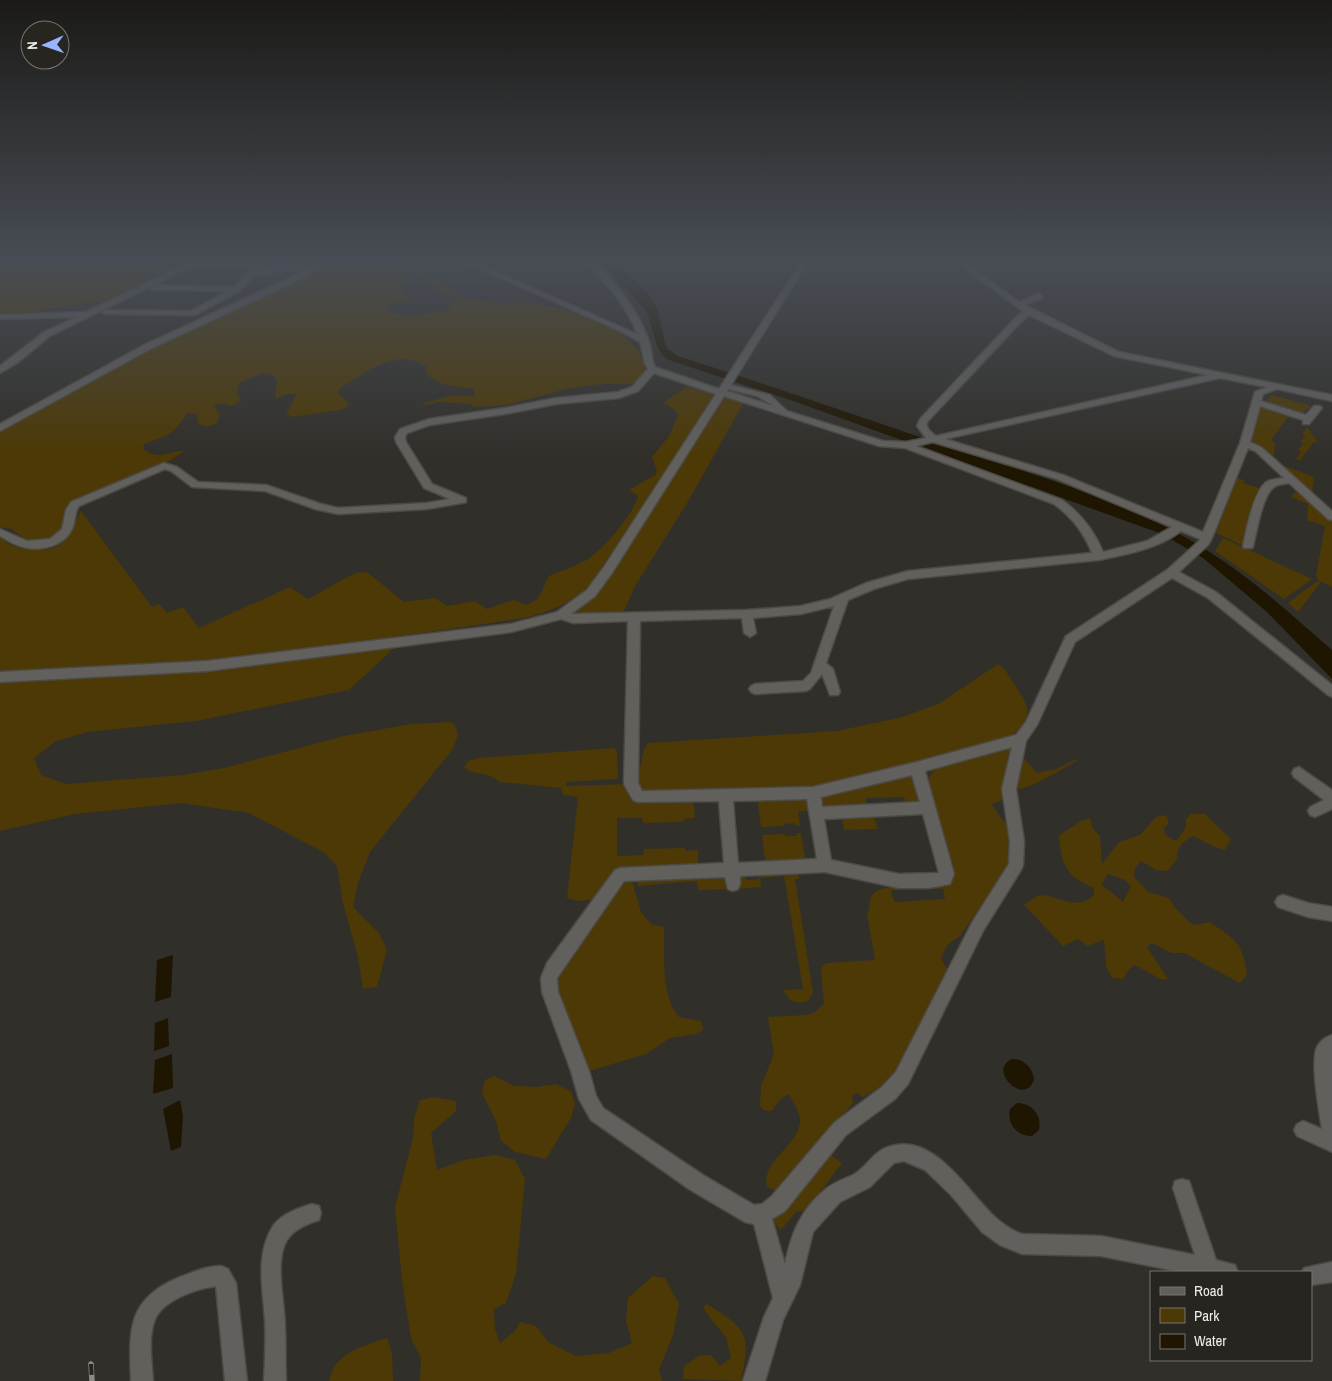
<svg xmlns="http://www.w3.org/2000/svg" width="1332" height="1381" viewBox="0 0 1332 1381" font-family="'Archivo Narrow',sans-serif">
<rect width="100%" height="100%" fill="#312f2a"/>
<path fill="#4c3905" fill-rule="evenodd" d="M0,262H21L25,266L35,262H175L144,277L147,283L105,301L46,309L28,315H0Z
M325,262H378L380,265C391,266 405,267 411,277L401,290L409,298L407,301L385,307C399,324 432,313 450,309L451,302L466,299L499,303L527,302L564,309L618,330L641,353L639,354C644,361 646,366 644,377L636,384H601L571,388L506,405L476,407L469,404L440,402L427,405L422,403L450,396H475L474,389C457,386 437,387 425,372L427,367C395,346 367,373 340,388L338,394L347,401L349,406L340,410L292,417L286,414L297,394H288L275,399L277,381L274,375L262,373L239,383L237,394L241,400L232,406L222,403L214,405L220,415L217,423L207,427L198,424L197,414L187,413C174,435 167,436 144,444L143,449C159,461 168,451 185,451L171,460L82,499L64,530L53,538L33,541L24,539L12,529L0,527V430L125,359L307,275Z
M393,262L417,264L462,297C438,301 421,267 393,262Z
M687,387L714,394L715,396L590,585C568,606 542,615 512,620L265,655L207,661L0,673V537C5,541 11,546 17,547C29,551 54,552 63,542C71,534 75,521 81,511L152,607L159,604L167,613L183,607L199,628L290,587L308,599L355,573L367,572L404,602L435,598L447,606L475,601L487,609L513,600L526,605L538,599L549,576C563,570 581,565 592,556C607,545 634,513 638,496L629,490L655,475L657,471L652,457L669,436L678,416L676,411L664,402Z
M1271,395L1309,405L1310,406L1301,415L1298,414L1267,402Z
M722,396L744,402L689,500L635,586L625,609L622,612L607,614L577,613L576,610L597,593L613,571Z
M1264,407L1288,417L1271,440L1275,443L1274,455L1266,454L1251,439L1260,408Z
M1307,427L1319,444L1314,442L1300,460L1296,459L1301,452L1298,450L1303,444L1300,442L1305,436L1302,434Z
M1280,464L1314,477L1312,493Z
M1237,478L1244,480L1243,483L1262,489L1263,491L1249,511L1252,512L1246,547L1216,533Z
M1297,490H1299L1332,520V587L1318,580L1316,576L1325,526L1307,520L1308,504L1291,497Z
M1223,538L1312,579L1284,599L1215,551Z
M1317,581L1321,582L1298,612L1288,603Z
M394,648L349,690L196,721L88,732L56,741L34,758L41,775L66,784L183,775L224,768L344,736L411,724L452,722C461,733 457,739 452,750L370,852L358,883L353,907L379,933L387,950L377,987L363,989L358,957L343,903L337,866L325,853L249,813L181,803L75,814L0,831V683L191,672Z
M998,664L1004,668C1023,700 1045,715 1004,740L829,788L648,795L638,790V770C644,762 640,753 648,743L837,731L903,717L940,703Z
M614,748L617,752L618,777L616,779L566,782V786L628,784L640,801H690L694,805L695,818L684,819L683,822L643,823L642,818H617V856L643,855L644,849L685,848V851L698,850V866L616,872L595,899L578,901L567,898L578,797L563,795L561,788L499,782C488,771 476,776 464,768L468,761L478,758Z
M1014,748C1008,767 1002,781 1003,800L991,804L1008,827L1012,841L1011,864L960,936L947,945L941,959L949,972L893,1076L888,1082L863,1097L857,1093L853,1095L852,1098L854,1102L779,1187L774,1190L767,1187C761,1161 796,1148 800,1123C801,1113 793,1102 789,1094L782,1098L771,1111L763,1110L760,1106L761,1086L774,1054L768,1017L807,1015C815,1013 819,1009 824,1003L821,973L822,966L827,963L875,960L867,914C870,909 869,907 870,902C872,887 886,888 898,887L899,890L891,891L894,902L945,899L943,889H935L934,886L949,885C957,870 934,810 928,792C928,781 928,776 936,769Z
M1022,756L1037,773L1056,769L1076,759L1077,761C1063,768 1027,792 1013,789Z
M909,775L915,778L924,802L906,803L904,797L866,798V806L824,809L822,798L824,796Z
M807,796L809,810L798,812L800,826H796L795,823L784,824V826L761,827L758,803L760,799Z
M1191,814H1205L1231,839L1225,850L1215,847L1193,836C1184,841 1176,846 1177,859L1168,871L1156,870L1141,861L1135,868L1134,877L1148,892L1169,898L1175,908L1193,925L1210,922C1236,940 1243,943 1247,975L1240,983L1184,953H1172L1152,943L1147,947L1168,979H1160L1135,965L1130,968L1123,979L1112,978L1106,966L1104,940L1087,946L1078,939L1063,946L1024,905C1028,902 1033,898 1038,896C1053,891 1074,914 1094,895V888C1066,877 1061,864 1059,835C1070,829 1078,821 1090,818L1093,829L1100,836L1102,864L1119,842L1140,835L1156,817L1166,815L1169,823L1164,828L1165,835L1176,841L1186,827V819ZM1108,874L1125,880L1131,887L1123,902L1109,890L1101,885Z
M869,815L874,817L878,829L844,830L842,818Z
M797,833H801L805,858L803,861L767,863L765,859L762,835L785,834V836H797Z
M797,869L799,879H795L813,992L809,1000L801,1003L791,1001L783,990L803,989L784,876L760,878L761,887L738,889L736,873H745L746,880L759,879L758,872Z
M722,872L731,889L698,890L697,881L638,886V877Z
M631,877L641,912L651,924L664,927C665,956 660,993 679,1017L701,1021L703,1030L696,1034L670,1038L646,1054L586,1072L556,990L557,972L626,879Z
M494,1076L514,1086L537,1087L556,1084L571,1091L575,1103L571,1118L546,1159L515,1152L501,1141L496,1121L482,1093L485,1080Z
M434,1097L456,1101V1111L431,1133L437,1170L464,1160L495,1155L515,1160L525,1179L516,1274L506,1303L494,1309L495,1329L500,1343L515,1331L520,1322L536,1326L548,1342L576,1356L609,1353L632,1343L626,1320L628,1298L653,1276L665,1278L679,1304L673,1335L659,1370L662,1381H420L421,1358L411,1339L402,1280L395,1207L413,1138L414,1118L420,1100Z
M826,1152L842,1163L807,1210L796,1212L781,1230L773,1222L775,1216Z
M707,1304C748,1330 751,1333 741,1381L683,1379L684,1366L699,1356L711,1355L720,1366L731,1358L726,1337L710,1318L703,1307Z
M387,1338L392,1353L393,1381H329C334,1353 363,1346 387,1338Z"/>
<path fill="#1f1601" d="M598,262H614L626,271L653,300L658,311L665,344L668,349L678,356C769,385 859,417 950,447C1037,476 1131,501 1208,551C1253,579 1293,616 1332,650V679L1267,612L1203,558L1162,534L796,402L669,360L664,357L658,349L647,312L608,270Z
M173,955L171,997L155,1002L157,960Z
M168,1018L169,1046L154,1051L155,1023Z
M172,1054L173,1088L153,1094L155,1060Z
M1012,1059C1024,1059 1032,1067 1034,1079C1026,1108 986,1070 1012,1059Z
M180,1100L183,1116L181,1147L171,1151L163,1109Z
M1017,1103C1032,1103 1042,1115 1039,1130L1032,1136C1016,1136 1007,1124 1010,1109Z"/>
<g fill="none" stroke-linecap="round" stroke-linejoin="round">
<g stroke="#4c4a45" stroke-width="3">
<path id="minor" d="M261,262L256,272L274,267H297L300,262H307L304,270L275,271L260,276H253L240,291L195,315L106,314L102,312L106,310L191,311L227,291L155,290L148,288L50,336L17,363L0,373V366L44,332L77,317L0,319V315L86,312L185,264ZM252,267L235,287L154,285L189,268Z
M316,262H324L306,277L150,349L0,431V424L144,345L300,273Z
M464,262H474L637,334C626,304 607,285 586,262H594C618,284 638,311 649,341C652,349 651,359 655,367L719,389L801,262H808L731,385L770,395L787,411L883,441L906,442L926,438L917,426L920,419L1018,315L1024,312L956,262H964L1019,302L1036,294H1042V298L1025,305L1119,352L1332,395V401L1277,389L1263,394L1261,401L1306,415L1314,406H1320L1322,408L1309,424H1303V420L1260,406L1250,442L1261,447L1332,511V520L1328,519L1289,483C1284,484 1278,484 1274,487C1262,496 1257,531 1253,546L1252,548H1244L1243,546C1246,531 1253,494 1265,483C1270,479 1277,479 1284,478L1255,451L1248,448L1212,538L1208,545L1179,572L1216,592L1332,685V697L1328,695L1208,598L1172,578L1075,642L1037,725L1026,741L1016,789L1024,841L1023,865L1021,870L983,931L908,1084L895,1099L846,1135L785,1211L772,1219L785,1264C791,1234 801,1209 826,1189C833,1183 844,1179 853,1175C866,1168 873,1152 888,1147C934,1130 968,1193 996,1218C1004,1225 1013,1231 1022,1234L1101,1236L1195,1255L1173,1188L1175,1181L1182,1179L1189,1181L1216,1260L1235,1265L1238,1272H1181L1101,1256L1022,1254L1000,1245L982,1232L951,1195L925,1170L904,1161L894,1163L870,1187L840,1202L813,1232L800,1285L783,1320L765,1381H743L764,1317L773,1298L754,1224L745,1222L689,1189L591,1120L579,1099L571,1071L542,992L541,978L547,963L615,870L620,868L724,863L719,801L638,802L633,800L624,784L628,621L573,623L561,619L511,632L207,671L0,682V672L207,661L511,624L557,612L587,590L604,567L716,394L654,373L638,391L619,398L556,404L505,414L430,425L407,433L405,437L406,442L432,484L466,498V502L462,503L427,509L338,514L315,509L265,491L192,487L171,471L165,469L79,506C74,513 76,521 72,529C63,548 35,553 17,545C11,543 6,539 0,536V529L27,541L50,539L62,529L66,510L71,502L164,463L177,467L198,482L266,485L321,504L338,508L427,503L450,499L424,488L396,442L395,437L400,429L429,419L505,408L556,398L618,392L632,387L648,369L645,364L640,342L618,330ZM1029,315L1114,356L1208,375L936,436C930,431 926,429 927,422L1024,319ZM1220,378L1267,387L1255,392L1240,443L1203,532L1063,475L945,439ZM728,389L757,396L774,406L727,391ZM724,396L879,446L905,448L1054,504C1072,517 1084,533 1092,553L908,571L866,583L830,599L801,606L747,610L571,614L595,596L612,573ZM933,442L1057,479L1172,527L1147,541L1103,552C1094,530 1080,513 1062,500L916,446ZM1181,531L1200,539L1199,541L1167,570L1066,636L1026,722L1016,735L917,762L813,787L647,791H642L638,783L640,621L742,618L744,633L750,637L756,633L753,618L801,614L834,606L811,673L803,681L755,684L751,686L749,689L751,692L755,694L806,691L810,689L822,674L830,695H838L840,692L833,669L826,663L848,600L874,589L908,579L1099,560C1128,554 1157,549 1181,531ZM1012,747L1002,789L1010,841L1009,864L973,921L896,1072L882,1087L834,1123L771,1197L762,1204L754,1205L703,1175L603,1108L596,1096L589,1071L562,1002L558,992L557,978L624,881L725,877L728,889L733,891L738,889L740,884V876L825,872L899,888H929L950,884L954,874L925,771ZM912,775L920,802L822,807L821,797ZM807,799L817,859L738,863L733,801ZM923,814L939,873L899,874L831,860L824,819Z
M981,262H993L990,264Z
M1299,767L1332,790V809L1315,817L1310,815L1308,811L1310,807L1324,800L1294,777L1292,773L1294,769Z
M1283,895L1308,903L1332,907V921L1308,917L1278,907L1275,902L1278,897Z
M1332,1035V1152L1297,1136L1294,1130L1297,1124L1303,1121L1322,1129C1319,1111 1310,1061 1317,1047C1320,1041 1326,1037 1332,1035Z
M312,1204L319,1206L321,1213L319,1220C307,1224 294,1229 287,1240C274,1260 285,1304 285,1327C286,1345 285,1363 286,1381H264C265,1361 266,1340 265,1320C263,1289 255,1255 273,1226C281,1214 299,1208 312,1204Z
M1332,1262V1282L1311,1285V1272H1302L1304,1268Z
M221,1266L228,1269L236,1283L247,1381H225L216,1286C196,1289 161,1300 154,1322C148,1340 152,1362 153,1381H131C129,1329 127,1299 180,1277C193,1272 207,1266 221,1266Z"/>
</g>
<use href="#minor" fill="#61605d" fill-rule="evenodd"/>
<g stroke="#8c8a86" stroke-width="5.5">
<path id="rail" d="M91,1364L92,1381"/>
</g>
<use href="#rail" stroke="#272520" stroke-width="4" stroke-dasharray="11" stroke-linecap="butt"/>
</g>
<linearGradient id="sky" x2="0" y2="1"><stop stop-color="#1b1a17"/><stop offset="0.57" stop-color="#484d55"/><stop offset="1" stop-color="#484d55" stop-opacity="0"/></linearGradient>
<rect width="1332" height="456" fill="url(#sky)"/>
<rect x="1150" y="1271" width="162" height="90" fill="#272520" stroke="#777571"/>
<rect x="1160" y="1287" width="25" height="8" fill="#61605d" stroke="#777571"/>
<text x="1194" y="1296" font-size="15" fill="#efedea">Road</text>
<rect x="1160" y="1308" width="25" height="15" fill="#4c3905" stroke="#777571"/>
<text x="1194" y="1321" font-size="15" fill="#efedea">Park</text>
<rect x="1160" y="1334" width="25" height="15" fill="#1f1601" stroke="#777571"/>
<text x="1194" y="1346" font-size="15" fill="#efedea">Water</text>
<g transform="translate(45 45) rotate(268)"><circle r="24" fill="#272520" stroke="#777571"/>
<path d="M0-4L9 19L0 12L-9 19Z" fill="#97b6fd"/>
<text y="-8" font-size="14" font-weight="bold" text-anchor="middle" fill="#efedea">N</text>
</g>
</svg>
